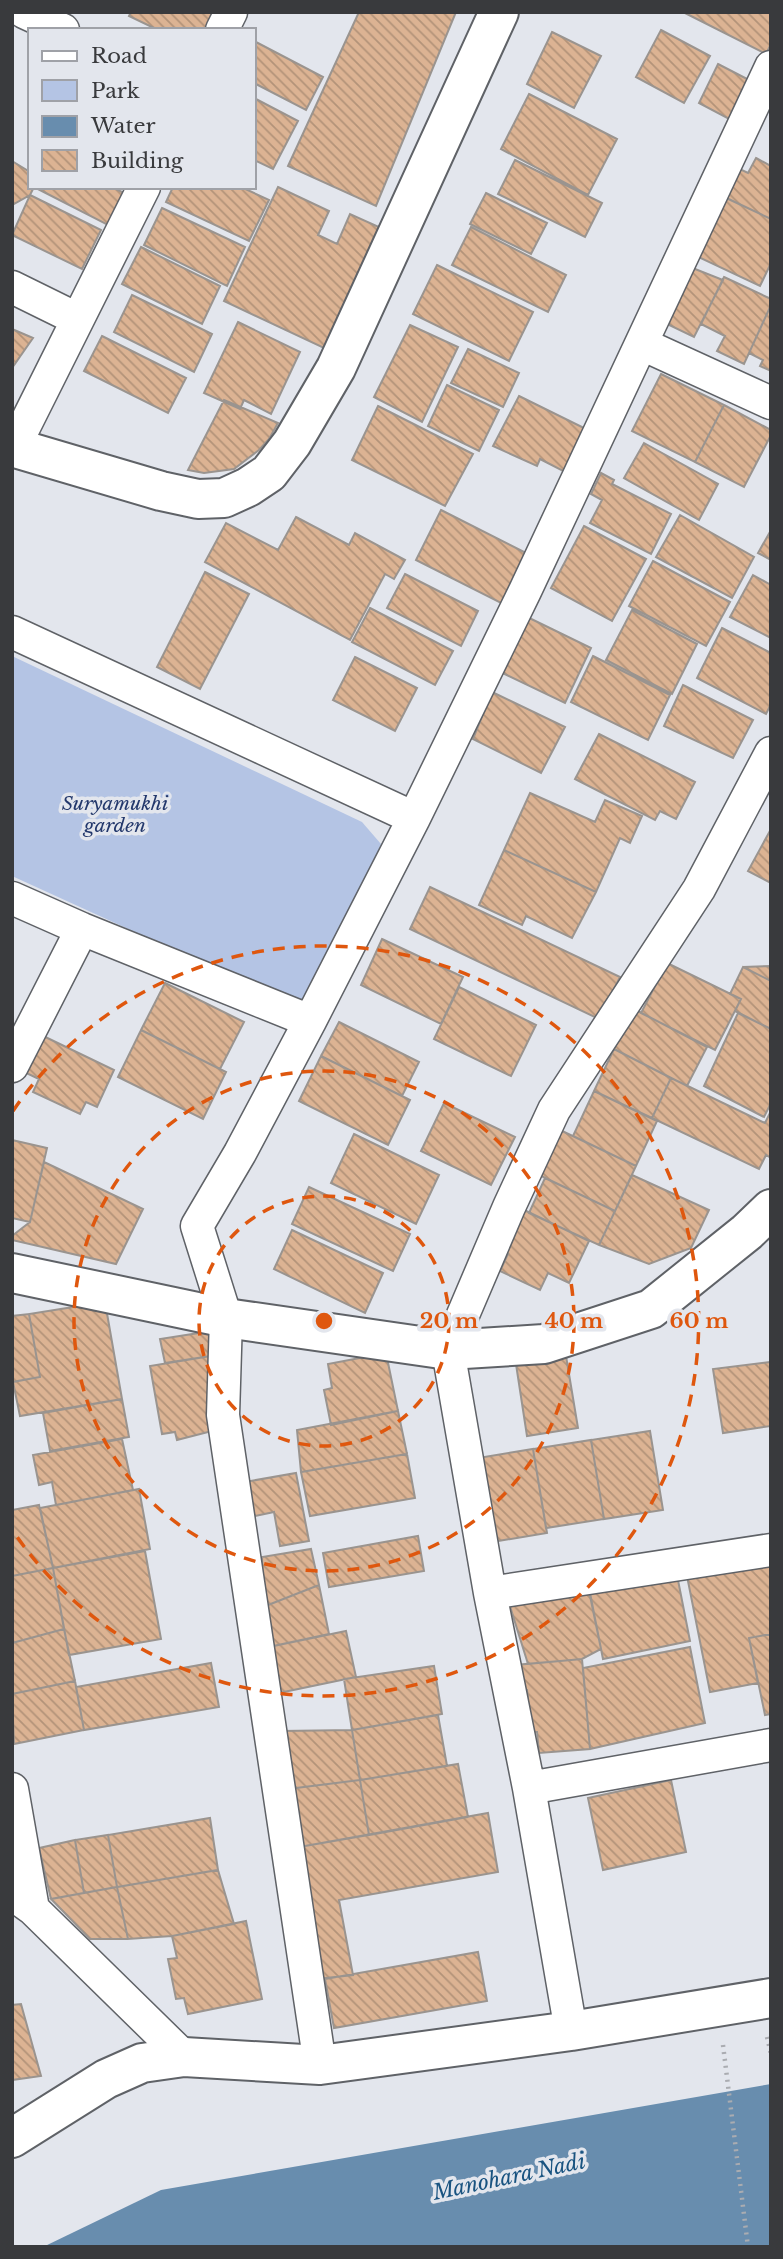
<svg xmlns="http://www.w3.org/2000/svg" width="783" height="2259" viewBox="0 0 783 2259" font-family="'Libre Baskerville',serif">
<defs>
<pattern id="building-back-hatch" width="6" height="6" patternUnits="userSpaceOnUse" patternTransform="scale(1.75)"><rect width="6" height="6" fill="#dcb393"/><path d="M-1 5l2 2M0 0l6 6M5-1l2 2" fill="none" stroke="#b39379"/></pattern>
</defs>
<rect width="100%" height="100%" fill="#e3e6ed"/>
<path fill="#b4c4e4" d="M12,656L362,822L381,844L316,993L293,1004L12,876Z"/>
<path fill="#688dae" d="M771,2084V2247H43L161,2190Z"/>
<path fill="url(#building-back-hatch)" stroke="#9a948f" stroke-width="2" d="M131,12H215L206,30H158L129,16Z
M359,12H456L376,206L288,166Z
M683,12H771V44L766,54Z
M661,30L710,56L684,103L636,77Z
M552,32L601,56L574,108L527,84Z
M254,41L323,77L306,110L254,83Z
M718,64L751,81L731,120L699,103Z
M529,94L617,139L588,195L501,149Z
M254,98L298,121L273,169L254,160Z
M756,158L771,166V219L713,192L727,163L748,173Z
M515,160L602,203L585,237L498,194Z
M12,161L30,172V187H34L30,195L12,205Z
M34,187H112L124,193L108,225Z
M173,187H241L269,200L249,241L166,202Z
M278,187L329,211L318,235L337,244L350,214L381,228L324,348L224,301Z
M486,193L547,223L531,254L470,224Z
M718,194L771,219V263L760,286L690,253Z
M30,195L101,230L82,269L12,235Z
M162,208L245,247L227,286L144,245Z
M471,227L566,275L548,312L452,265Z
M141,247L220,286L202,324L122,284Z
M437,265L533,312L509,361L413,314Z
M690,267L723,280L694,337L663,322Z
M724,277L771,299V305L744,364L717,351L725,336L701,324Z
M132,295L212,334L194,372L114,332Z
M771,305V371L760,366L763,360L749,353Z
M238,322L300,352L271,414L244,400L240,409L204,393Z
M410,325L458,347L422,422L374,397Z
M12,329L33,338L12,368Z
M102,336L186,378L168,413L84,371Z
M468,349L519,373L503,407L451,383Z
M661,374L724,405L695,462L632,431Z
M447,385L499,410L479,451L428,426Z
M519,396L588,430L567,473L540,459L537,466L493,446Z
M224,400L278,423L269,439L259,450L234,469L204,473L188,470Z
M724,405L771,430V435L744,487L695,462Z
M378,406L473,454L445,506L352,460Z
M644,443L718,484L699,520L624,478Z
M601,473L614,480L612,484L671,514L651,554L590,523L602,500L591,494Z
M441,510L530,555L505,605L416,560Z
M680,515L754,557L732,598L656,557Z
M296,517L349,545L355,533L405,560L394,579L385,574L350,640L205,562L226,523L278,550Z
M584,526L646,559L612,621L551,588Z
M771,530V560L758,553Z
M653,561L730,602L706,646L629,606Z
M205,572L249,594L200,689L157,667Z
M405,574L478,611L461,646L387,608Z
M753,575L771,585V638L730,617Z
M370,608L453,651L435,685L352,642Z
M632,610L697,644L672,694L606,660Z
M519,613L591,648L565,703L492,668Z
M722,628L771,653V704L766,714L697,678Z
M593,656L670,695L648,740L571,702Z
M355,657L417,688L395,731L333,700Z
M683,685L753,720L733,758L664,726Z
M492,692L565,727L541,773L473,739Z
M599,734L695,782L676,819L660,811L655,820L575,779Z
M530,793L595,822L605,800L642,816L630,843L620,838L596,892L504,850Z
M771,829V883L748,871Z
M504,850L596,892L572,938L526,916L522,925L479,905Z
M430,887L620,977L599,1019L410,929Z
M382,939L463,977L441,1024L361,985Z
M667,963L741,999L715,1050L641,1013Z
M771,966V981L743,967Z
M743,967L771,981V1029L735,1011L741,999L730,994Z
M165,983L244,1022L220,1069L141,1030Z
M459,987L536,1025L511,1076L434,1039Z
M634,1009L707,1047L687,1086L614,1049Z
M738,1013L771,1029V1103L764,1117L704,1086Z
M339,1022L419,1062L402,1096L321,1056Z
M141,1030L226,1072L203,1119L118,1077Z
M37,1033L114,1070L97,1107L86,1102L80,1114L33,1092L39,1079L20,1070Z
M614,1049L671,1078L652,1118L594,1091Z
M321,1056L410,1100L388,1145L299,1101Z
M671,1078L765,1123L771,1111V1158L766,1155L759,1169L652,1118Z
M594,1091L657,1121L636,1166L573,1136Z
M444,1103L515,1137L491,1185L421,1151Z
M560,1130L636,1166L615,1211L539,1175Z
M354,1134L439,1175L416,1224L331,1183Z
M12,1140L47,1148L30,1222L12,1218Z
M44,1162L143,1209L116,1264L12,1240V1236L30,1222Z
M632,1175L709,1210L691,1248L649,1264L599,1245Z
M545,1178L615,1211L599,1245L529,1213Z
M309,1187L410,1234L393,1271L292,1224Z
M522,1209L589,1241L569,1283L548,1273L540,1290L500,1271L508,1254L501,1252Z
M292,1230L383,1273L365,1313L274,1269Z
M105,1302L122,1399L20,1416L13,1382L40,1377L29,1314Z
M29,1314L40,1377L12,1382V1316Z
M212,1331L217,1355L165,1363L160,1339Z
M564,1344L578,1428L527,1436L514,1351Z
M386,1353L398,1411L331,1425L324,1390L332,1388L328,1364Z
M217,1355L216,1430L177,1440L175,1432L162,1434L150,1366Z
M771,1362V1426L723,1433L713,1369Z
M122,1399L129,1437L50,1451L43,1413Z
M398,1411L407,1454L301,1472L297,1430Z
M650,1431L663,1510L604,1519L591,1440Z
M122,1439L133,1490L56,1505L52,1482L39,1485L33,1455Z
M591,1440L604,1519L546,1528L533,1449Z
M533,1449L547,1533L486,1543L472,1459Z
M407,1454L415,1498L310,1516L301,1472Z
M296,1473L309,1541L280,1546L274,1512L241,1519L239,1483Z
M139,1489L150,1549L53,1568L40,1508Z
M39,1505L53,1568L12,1576V1510Z
M418,1536L424,1571L329,1587L323,1553Z
M311,1549L319,1585L263,1607L262,1557Z
M145,1551L161,1639L69,1655L53,1568Z
M771,1560V1634L749,1638L758,1683L710,1692L687,1576Z
M53,1568L64,1629L12,1643V1576Z
M677,1575L690,1641L603,1659L590,1593Z
M319,1585L329,1634L264,1648L263,1607Z
M588,1586L601,1649L582,1659L528,1664L509,1603Z
M64,1629L75,1681L12,1694V1643Z
M346,1631L356,1677L274,1694L264,1648Z
M771,1634V1714L765,1715L749,1638Z
M690,1647L705,1723L590,1749L583,1668Z
M582,1659L590,1749L539,1753L537,1732H531L527,1690L517,1691L515,1665Z
M211,1663L219,1707L84,1730L76,1687Z
M434,1666L442,1714L352,1730L344,1679Z
M75,1681L84,1730L14,1744L12,1694Z
M438,1715L447,1766L360,1780L352,1730Z
M352,1730L360,1780L288,1789L282,1731Z
M458,1764L468,1817L369,1835L360,1780Z
M360,1780L369,1835L305,1846L295,1845L288,1789Z
M671,1780L686,1852L603,1870L588,1798Z
M488,1813L498,1872L339,1900L353,1975L317,1979L295,1845L305,1846Z
M210,1818L218,1870L117,1887L108,1835Z
M108,1835L117,1887L84,1893L75,1840Z
M75,1840L84,1893L51,1899L39,1848Z
M218,1870L234,1924L172,1936L128,1939L117,1887Z
M117,1887L128,1939H90L51,1899Z
M246,1921L262,1999L188,2014L184,1998L176,1999L168,1959L177,1958L172,1936Z
M478,1952L487,2001L334,2028L325,1979Z
M21,2004L41,2076L12,2080V2005Z"/>
<g fill="none" stroke-linecap="round" stroke-linejoin="round">
<g stroke="#5f6267" stroke-width="35">
<path id="minor" d="M24,12L63,30
M222,30L231,12
M12,287L77,319
M642,344L771,403
M12,451L144,187
M12,632L414,818
M12,898L82,929L310,1021
M12,1066L82,929
M490,1593L771,1550
M529,1788L771,1745
M12,1789L33,1909
M12,1894L33,1909L184,2057
M571,2031L529,1788L490,1593L448,1350L509,1207L554,1110L699,889L771,753
M320,2065L223,1415L226,1318L197,1226L240,1153L310,1021L414,818L525,591L771,67"/>
</g>
<g stroke="#5f6267" stroke-width="42">
<path id="tertiary" d="M12,1273L226,1318L448,1350L544,1344L651,1309L747,1232L771,1209
M12,2138L106,2079L142,2063L184,2057L320,2065L571,2031L771,1998"/>
</g>
<g stroke="#5f6267" stroke-width="42">
<path id="secondary" d="M12,447L161,491L198,499L224,498L248,487L269,473L292,443L336,368L499,12"/>
</g>
<path stroke="#aaacb1" stroke-width="4.5" stroke-dasharray="2 5" stroke-linecap="butt" d="M767,2037L771,2054
M723,2045L748,2247"/>
<use href="#minor" stroke="#fff" stroke-width="32"/>
<use href="#tertiary" stroke="#fff" stroke-width="38"/>
<use href="#secondary" stroke="#fff" stroke-width="38"/>
</g>
<g fill="none" stroke="#df570e" stroke-width="3.5" stroke-dasharray="12 9">
<circle cx="324" cy="1321" r="125"/>
<circle cx="324" cy="1321" r="250"/>
<path d="M13 1111A375 375 0 1 1 13 1531"/>
</g>
<g text-anchor="middle" stroke-width="7" stroke-linejoin="round" paint-order="stroke">
<g font-size="19" font-style="italic" fill="#23386c" stroke="#e3e6ed">
<text x="115" y="810">Suryamukhi<tspan x="115" dy="22">garden</tspan></text>
</g>
<g font-size="21" font-style="italic" fill="#195380" stroke="#e3e6ed">
<text transform="translate(509 2177) rotate(-12)" y="7">Manohara Nadi</text>
</g>
</g>
<circle cx="324" cy="1321" r="10" fill="#df570e" stroke="#e3e6ed" stroke-width="3.5"/>
<g font-size="21" text-anchor="middle" font-weight="bold" fill="#df570e" stroke="#e3e6ed" stroke-width="7" stroke-linejoin="round" paint-order="stroke">
<text x="449" y="1328">20 m</text>
<text x="574" y="1328">40 m</text>
<text x="699" y="1328">60 m</text>
</g>
<rect width="783" height="2259" fill="none" stroke="#393a3d" stroke-width="28"/>
<rect x="28" y="28" width="228" height="161" fill="#e3e6ed" stroke="#9fa1a7" stroke-width="2"/>
<rect x="42" y="51" width="35" height="10" fill="#ffffff" stroke="#9fa1a7" stroke-width="2"/>
<text x="91" y="63" font-size="21" fill="#393a3d">Road</text>
<rect x="42" y="80" width="35" height="21" fill="#b4c4e4" stroke="#9fa1a7" stroke-width="2"/>
<text x="91" y="98" font-size="21" fill="#393a3d">Park</text>
<rect x="42" y="116" width="35" height="21" fill="#688dae" stroke="#9fa1a7" stroke-width="2"/>
<text x="91" y="133" font-size="21" fill="#393a3d">Water</text>
<rect x="42" y="150" width="35" height="21" fill="url(#building-back-hatch)" stroke="#9fa1a7" stroke-width="2"/>
<text x="91" y="168" font-size="21" fill="#393a3d">Building</text>
</svg>
